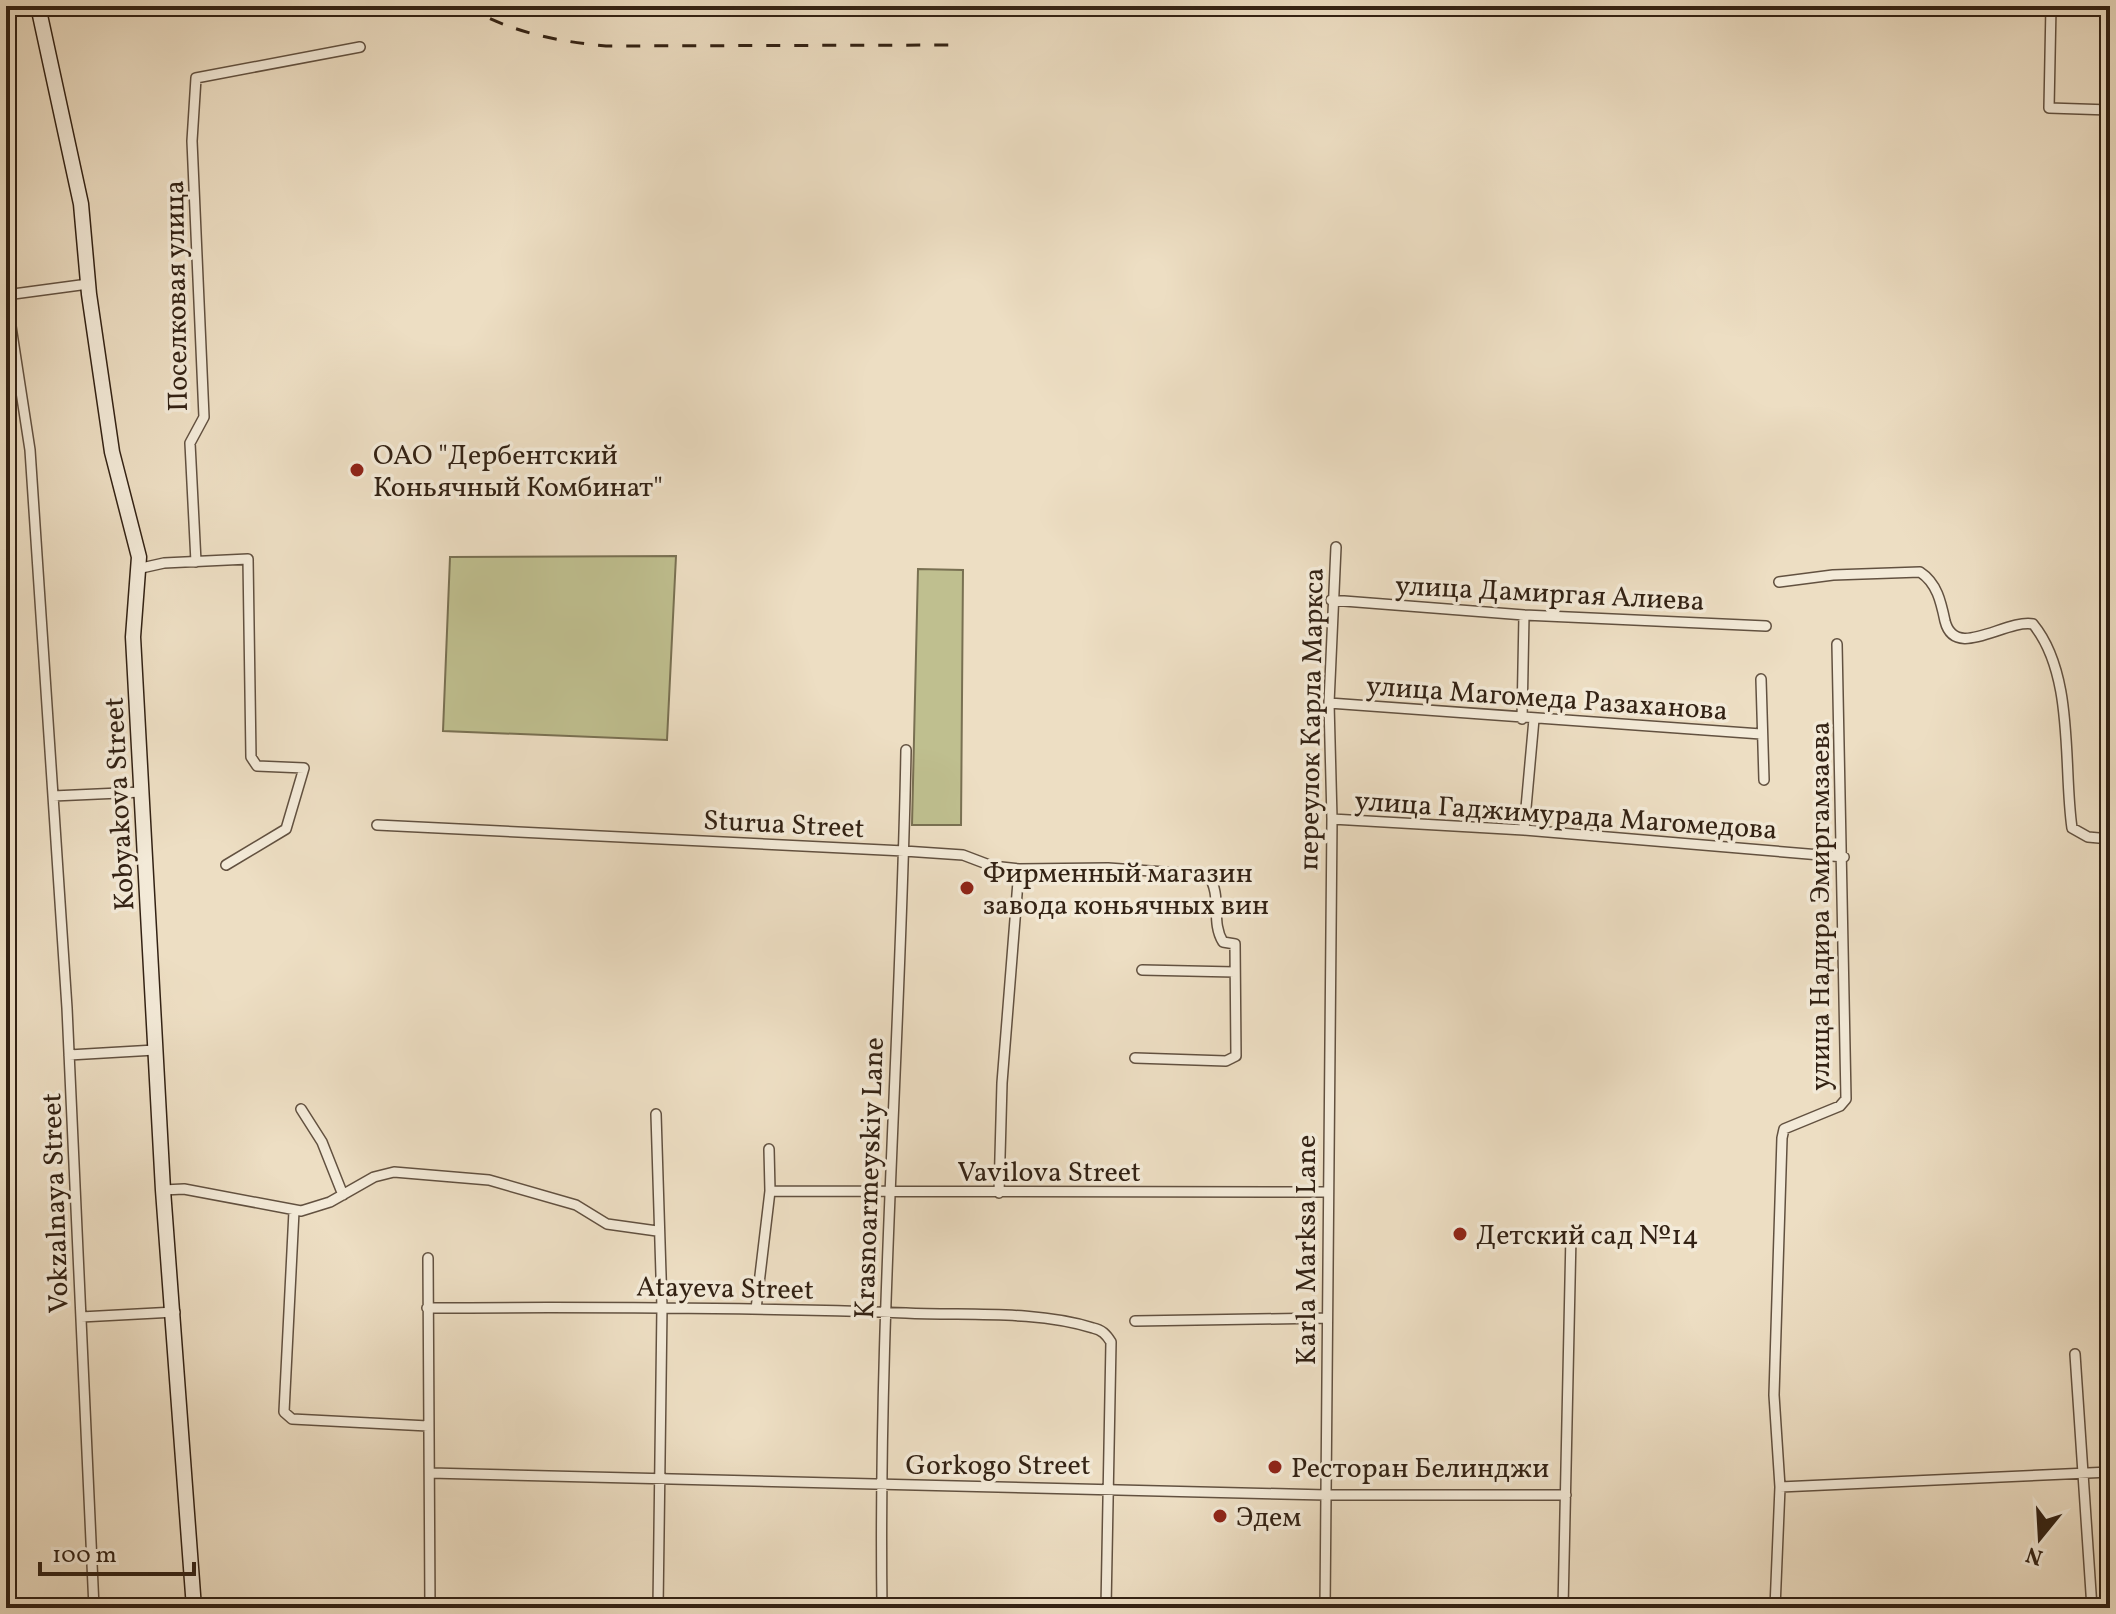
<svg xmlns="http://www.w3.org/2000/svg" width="2116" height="1614" viewBox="0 0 2116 1614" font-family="Vollkorn,serif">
<rect width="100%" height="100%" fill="#eddec3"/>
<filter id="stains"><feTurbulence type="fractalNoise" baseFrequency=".0025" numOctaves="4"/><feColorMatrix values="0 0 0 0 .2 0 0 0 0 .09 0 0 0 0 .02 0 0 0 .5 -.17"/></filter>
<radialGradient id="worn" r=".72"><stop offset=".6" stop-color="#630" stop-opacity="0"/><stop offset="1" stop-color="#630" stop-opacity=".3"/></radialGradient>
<path fill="#bfbf8f" stroke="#797052" stroke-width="2" d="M676,556L667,740L443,731L450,557Z
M918,569L963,570L961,825H912Z"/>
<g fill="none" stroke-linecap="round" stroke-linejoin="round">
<g stroke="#625140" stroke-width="12">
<path id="street" d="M2051,6L2049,108L2110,110
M6,294L30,450L53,796
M6,295L88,284
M196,562L190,443L204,417L192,141L196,78L360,47
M137,569L164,563L248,559L251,757L257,766L304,768L286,829L226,865
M1779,582L1833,575L1920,572C1937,583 1941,602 1945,621C1955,661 2005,619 2033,624C2075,675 2063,767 2072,828L2088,837L2110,839
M1331,600L1524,615L1766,626
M1761,679L1764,780
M1329,703L1761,734
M1522,719L1524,615
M1332,819L1524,830L1844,857
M377,825L904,851L963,855L992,866L1019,869L1108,868L1208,875C1223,896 1210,921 1223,942L1235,944L1236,1056L1226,1061L1135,1058
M1524,830L1534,719
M1142,970L1235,972
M69,1055L155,1050
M301,1109L322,1142L343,1195
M656,1114L662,1307L658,1608
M163,1190L184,1189L301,1211L330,1202L374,1177L394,1172L489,1180L576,1205L607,1224L657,1231
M770,1191L1327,1192
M999,1193L1002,1083L1019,869
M294,1211L284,1412L292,1419L428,1426
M428,1258L430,1608
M427,1308C587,1307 747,1307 906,1313C966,1316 1035,1310 1093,1328C1102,1330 1106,1334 1111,1342L1106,1608
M756,1309L770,1191L769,1149
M81,1317L175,1312
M1135,1321L1326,1318
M2075,1354L2092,1608
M430,1473L1326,1495H1566
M1780,1487L2110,1472
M94,1608L67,1008L53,796L142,792
M882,1608C878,1321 901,1036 906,750
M1325,1608L1332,819L1329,703L1336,547
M1563,1608L1571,1235
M1775,1608L1780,1487L1774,1395L1782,1138L1784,1129L1840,1106L1846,1099L1837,644"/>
</g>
<g stroke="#332214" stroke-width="17">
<path id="secondary" d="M38,6L81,204L89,294L112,452L139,557L133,637L163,1190L194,1608"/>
</g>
<use href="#street" stroke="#f3ead8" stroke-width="9"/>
<use href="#secondary" stroke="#f3ead8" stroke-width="14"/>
<path stroke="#332214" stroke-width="3" stroke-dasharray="14 14" stroke-linecap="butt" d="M465,6C511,32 554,41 606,46L951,45
M6,1109L10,1202
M6,1429L7,1443"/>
</g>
<g fill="#8f2418" stroke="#f3ead8" stroke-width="3">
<circle cx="357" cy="470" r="8"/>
<circle cx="967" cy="888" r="8"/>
<circle cx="1460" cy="1234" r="8"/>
<circle cx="1275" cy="1467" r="8"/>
<circle cx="1220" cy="1516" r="8"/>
</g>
<g text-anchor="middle" stroke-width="7" stroke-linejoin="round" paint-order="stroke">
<g font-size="28" fill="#332214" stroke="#f3ead8">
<text transform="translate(175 296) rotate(-91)" y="10">Поселковая улица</text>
<text transform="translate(1550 592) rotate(3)" y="10">улица Дамиргая Алиева</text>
<text transform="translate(1547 697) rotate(4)" y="10">улица Магомеда Разаханова</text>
<text transform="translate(1310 719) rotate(-89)" y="10">переулок Карла Маркса</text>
<text transform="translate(118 804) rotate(-93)" y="10">Kobyakova Street</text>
<text transform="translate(1566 814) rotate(4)" y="10">улица Гаджимурада Магомедова</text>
<text transform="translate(784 823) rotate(3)" y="10">Sturua Street</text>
<text transform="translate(1819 906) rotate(-90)" y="10">улица Надира Эмиргамзаева</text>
<text x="1049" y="1181">Vavilova Street</text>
<text transform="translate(868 1178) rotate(-88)" y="10">Krasnoarmeyskiy Lane</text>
<text transform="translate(54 1203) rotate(-92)" y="10">Vokzalnaya Street</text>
<text transform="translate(1305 1250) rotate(-90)" y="10">Karla Marksa Lane</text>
<text transform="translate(725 1287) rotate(1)" y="10">Atayeva Street</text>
<text x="998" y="1474">Gorkogo Street</text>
</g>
<g font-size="28" fill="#332214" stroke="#f3ead8" text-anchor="start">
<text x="373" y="464">ОАО "Дербентский<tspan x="373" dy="32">Коньячный Комбинат"</tspan></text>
<text x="983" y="882">Фирменный магазин<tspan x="983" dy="32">завода коньячных вин</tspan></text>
<text x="1476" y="1244">Детский сад №14</text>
<text x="1291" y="1477">Ресторан Белинджи</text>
<text x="1236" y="1526">Эдем</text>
</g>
</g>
<rect width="2116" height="1614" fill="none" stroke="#eddec3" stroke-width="32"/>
<rect x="8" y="8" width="2100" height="1598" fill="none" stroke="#332214" stroke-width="4"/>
<rect x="16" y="16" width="2084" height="1582" fill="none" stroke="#332214" stroke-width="2"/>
<g transform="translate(2040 1538) rotate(198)" stroke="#f3ead8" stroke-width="6" paint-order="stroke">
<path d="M0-6L14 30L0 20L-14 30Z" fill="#332214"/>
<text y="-12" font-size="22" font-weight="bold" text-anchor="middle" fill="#332214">N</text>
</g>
<path d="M40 1562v12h154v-12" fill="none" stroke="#332214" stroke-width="4"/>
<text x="52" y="1562" font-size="24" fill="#332214" stroke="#f3ead8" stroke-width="6" paint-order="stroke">100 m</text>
<rect width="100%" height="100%" filter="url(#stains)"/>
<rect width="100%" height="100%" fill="url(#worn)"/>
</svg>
